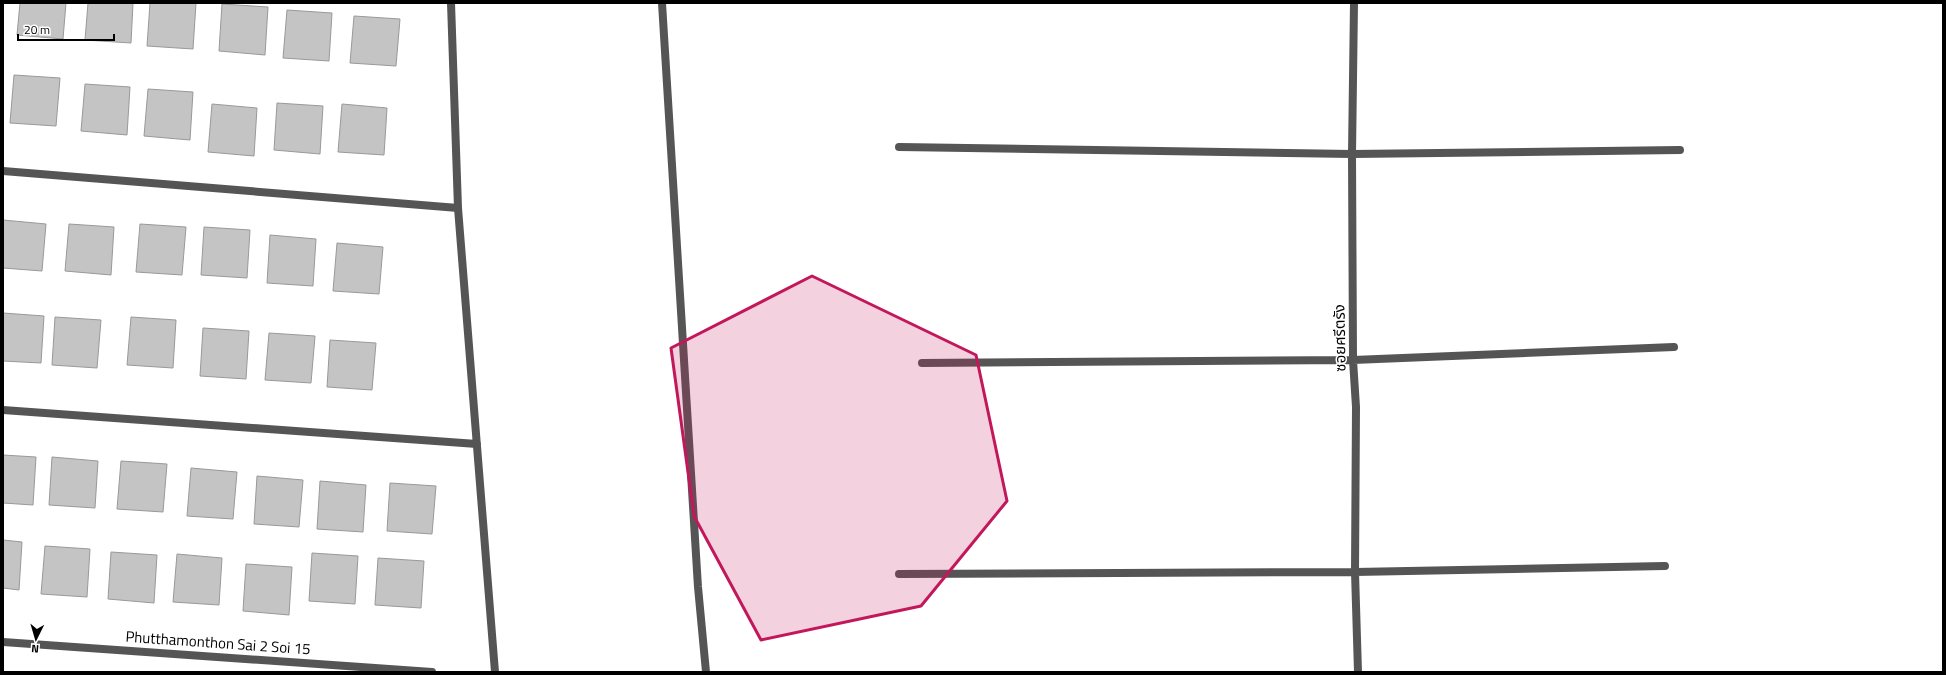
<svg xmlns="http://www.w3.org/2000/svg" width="1946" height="675" viewBox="0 0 1946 675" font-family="'Titillium Web','Noto Sans Thai',sans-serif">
<rect width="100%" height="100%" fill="#fff"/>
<path fill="#c4c4c4" stroke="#999" d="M20,3H66L63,39L17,35Z
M88,3H133L131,43L85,40Z
M150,3H196L193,49L147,46Z
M222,4L268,7L265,55L219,51Z
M287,10L332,13L329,61L283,58Z
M354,16L400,19L396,66L350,63Z
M14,75L60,78L56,126L10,123Z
M85,84L130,87L127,135L81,131Z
M148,89L193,92L190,140L144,136Z
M277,103L323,106L320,154L274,150Z
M212,104L257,108L254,156L208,152Z
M342,104L387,108L384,155L338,152Z
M3,220L46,224L42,271L3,268Z
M69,224L114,227L111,275L65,271Z
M140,224L186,227L182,275L136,272Z
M204,227L250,230L247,278L201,275Z
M270,235L316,239L313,286L267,283Z
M337,243L383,247L379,294L333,291Z
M3,313L44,316L41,363L3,361Z
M55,317L101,320L97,368L52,365Z
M131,317L176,320L173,368L127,365Z
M203,328L249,331L246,379L200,376Z
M269,333L315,336L311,383L265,380Z
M330,340L376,343L372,390L327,387Z
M3,455L36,457L33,505L3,503Z
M52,457L98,461L95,508L49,505Z
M121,461L167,464L163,512L117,509Z
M191,468L237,472L233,519L187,516Z
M257,476L303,480L299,527L254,524Z
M320,481L366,485L363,532L317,529Z
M390,483L436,486L432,534L387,531Z
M3,540L22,542L19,590L3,588Z
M45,546L90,549L87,597L41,594Z
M111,552L157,555L154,603L108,599Z
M312,553L358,556L355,604L309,601Z
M177,554L222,558L219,605L173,602Z
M378,558L424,561L421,608L375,605Z
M246,564L292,567L289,615L243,611Z"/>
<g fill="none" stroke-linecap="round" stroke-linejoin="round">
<path stroke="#555" stroke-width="8" d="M451,3L458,208L495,672
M662,3L698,587L706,672
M1354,3L1352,154L1353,360L1356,407L1355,572L1358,672
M899,147L1352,154L1680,150
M3,171L458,208
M922,363L1353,360L1674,347
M3,410L477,444
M899,574L1355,572L1665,566
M3,642L432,672"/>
</g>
<path fill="#c2185b" fill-opacity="0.2" stroke="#c2185b" stroke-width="3" stroke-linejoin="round" d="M812,276L976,355L1007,501L921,606L761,640L694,516L671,348Z"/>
<g text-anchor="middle" stroke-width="3" stroke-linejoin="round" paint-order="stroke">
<g font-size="15" fill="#000" stroke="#fff">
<text transform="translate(1340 338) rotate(-91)" y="5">ซอยศรีตรัง</text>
<text transform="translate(218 643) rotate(4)" y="5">Phutthamonthon Sai 2 Soi 15</text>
</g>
</g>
<rect width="1946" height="675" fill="none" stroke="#000000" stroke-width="8"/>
<g transform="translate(36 639) rotate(185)" stroke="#ffffff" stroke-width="3" paint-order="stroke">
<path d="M0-3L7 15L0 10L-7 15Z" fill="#000000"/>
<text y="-6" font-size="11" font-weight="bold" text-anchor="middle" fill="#000000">N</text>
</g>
<path d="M18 34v6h96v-6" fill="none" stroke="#000000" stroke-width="2"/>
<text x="24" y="34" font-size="12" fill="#000000" stroke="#ffffff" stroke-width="3" paint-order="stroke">20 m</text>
</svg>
